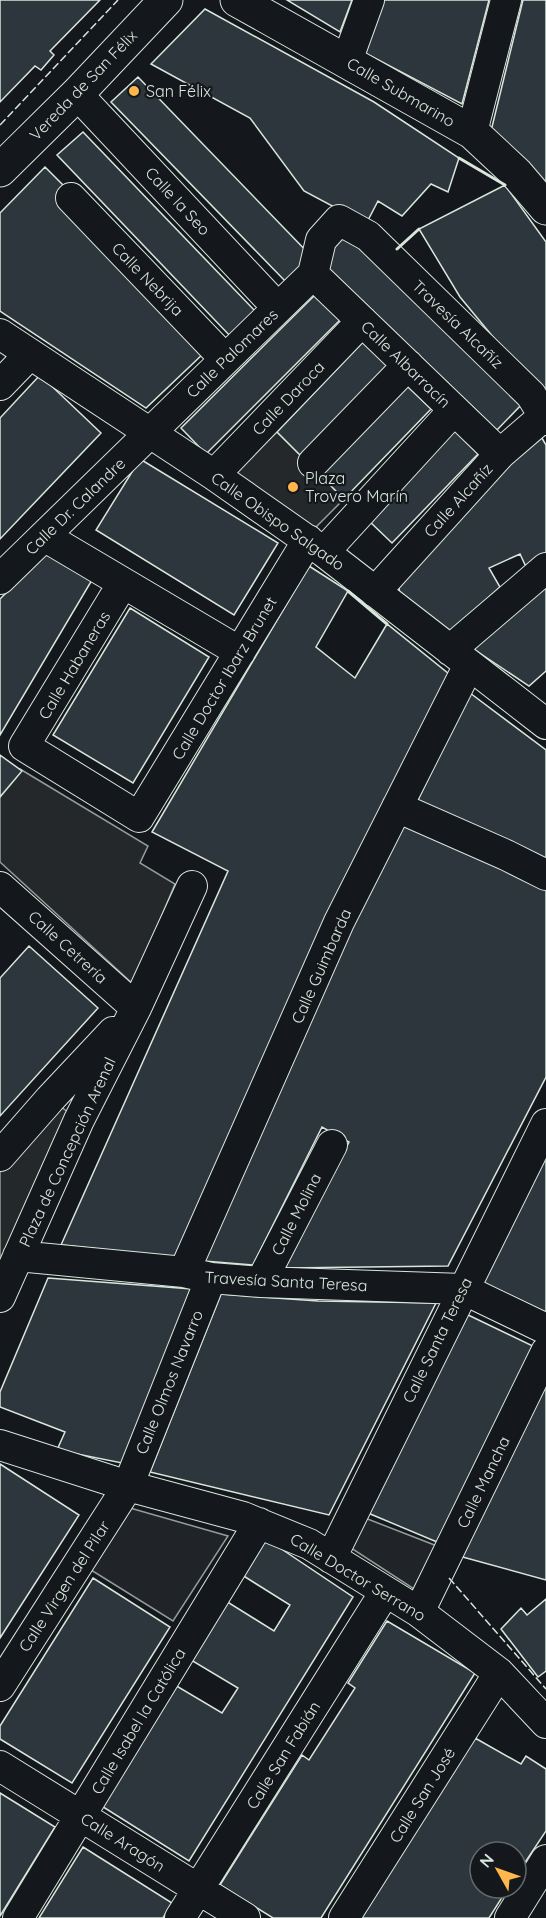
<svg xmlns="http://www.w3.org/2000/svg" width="546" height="1918" viewBox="0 0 546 1918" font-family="Quicksand,sans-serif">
<rect width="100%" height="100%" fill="#14181c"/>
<path fill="#202428" stroke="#939e99" stroke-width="1.5" d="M130,1508L228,1536L173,1621L91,1570Z
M365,1518L437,1546L414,1589L351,1548Z"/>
<path fill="#24282b" stroke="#939e99" stroke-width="1.5" d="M277,432L344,499L314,529L234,473Z
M20,769L148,846L140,863L175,884L133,984L0,862V793Z
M50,1099L79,1120L0,1297V1156Z"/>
<path fill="#2c363c" stroke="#d8e6dc" stroke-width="1.5" d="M0,0H100L50,51L54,55L41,70L35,66L0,102Z
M287,0H352L340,32Z
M382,0H489L462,104L363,52Z
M523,0H546V184L491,131Z
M205,9L374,102L459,158L448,192L431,184L402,216L378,201L366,224L304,191L250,118L151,64Z
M138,77L314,259L288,284L111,102Z
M83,132L257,313L233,339L57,155Z
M45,167L66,188L56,197L205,352L146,408L0,311V213Z
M505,185L546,242V401L460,297L419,229Z
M349,232L525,401L497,430L321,261Z
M316,294L341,319L206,454L181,428Z
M365,340L390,364L300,455L277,432Z
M40,375L101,433L0,539V418Z
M407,386L431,409L344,499L320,475Z
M455,431L478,454L392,543L368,520Z
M539,433L546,445V560L527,569L520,554L489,568L500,587L447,635L400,594L397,578Z
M140,459L278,543L234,615L96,530Z
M46,553L92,580L0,735V599Z
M309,566L348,591L316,647L355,678L387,624L449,674L175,1257L61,1245L228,871L152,832Z
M546,582V671L529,686L469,646Z
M130,608L209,657L133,783L53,735Z
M470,693L546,750V868L415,806Z
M0,755L22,771L0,797Z
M407,817L546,885V1077L448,1266L285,1268L349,1142L322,1127L253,1265L204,1261L351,927Z
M29,946L98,1008L0,1116V978Z
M546,1153V1312L482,1282Z
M48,1278L192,1289L122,1463L57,1450L65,1432L0,1407V1392Z
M221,1294L318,1301L436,1303L329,1515L150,1472Z
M464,1313L537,1348L437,1542L368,1513Z
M546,1385V1580L459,1556Z
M0,1464L79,1515L0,1638Z
M265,1538L353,1597L189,1861L100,1805L175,1685L222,1713L238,1688L191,1660L226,1601L274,1631L290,1605L242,1575Z
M93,1578L170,1627L72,1783L0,1739V1726Z
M546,1599V1671L538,1677L501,1629L521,1608L527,1615Z
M387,1621L475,1673L321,1918H273L220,1885L302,1755L309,1760L355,1688L348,1683Z
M475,1738L521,1764L526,1756L546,1769V1831L516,1876V1852H480V1888H508L489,1918H361Z
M0,1793L55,1827L0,1916Z
M83,1847L172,1903L163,1918H39Z"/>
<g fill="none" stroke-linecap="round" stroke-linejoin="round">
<g stroke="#d8e6dc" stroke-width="32">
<path id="minor" d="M347,61L369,0
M77,94L278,308
M472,132L506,0
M71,198L225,359
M313,274L321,240L339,220L368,236L531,395L544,416
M313,274L500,454
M0,334L214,475L324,552L546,724
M0,385L30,354
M313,463L408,365
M214,475L362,321
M44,536L240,652
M324,552L454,410
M0,579L313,274
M123,583L24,746L139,817L308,540
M375,592L500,454L544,416L546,420
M450,650L546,568
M397,807L506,855L546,875
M0,887L136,1008
M0,1156L50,1099L113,1032
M18,1256L184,1272L211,1278L261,1282L463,1289L546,1329
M184,1272L339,922L469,665
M261,1282L332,1145
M0,1297L79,1120L136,1008L192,886
M0,1445L128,1486L243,1517L309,1544L419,1612L499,1673L546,1723
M331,1558L546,1124
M419,1612L546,1352
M0,1686L128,1486L211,1278
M0,1766L245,1918
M18,1918L259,1523
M180,1918L385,1592
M344,1918L499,1673
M510,1918L546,1860"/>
</g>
<g stroke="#d8e6dc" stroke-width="35">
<path id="major" d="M237,0L472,132L516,173L546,208
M0,170L77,94L166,0"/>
</g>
<use href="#minor" stroke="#14181c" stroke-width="30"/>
<use href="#major" stroke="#14181c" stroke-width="33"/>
<path stroke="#d8e6dc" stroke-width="1.5" stroke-dasharray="8 3" stroke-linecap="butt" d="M0,125L118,0
M449,1578L546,1689"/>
<path stroke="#d8e6dc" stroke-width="3" d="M459,158L505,185
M397,249L419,229
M348,591L387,624"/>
</g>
<g fill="#ffb74d" stroke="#14181c" stroke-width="2">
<circle cx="134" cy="91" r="6"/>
<circle cx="293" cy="487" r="6"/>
</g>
<g text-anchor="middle" stroke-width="4.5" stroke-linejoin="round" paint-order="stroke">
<g font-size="16" fill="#d8e6dc" stroke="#14181c">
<text transform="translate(83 85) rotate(-46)" y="6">Vereda de San Félix</text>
<text transform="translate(401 92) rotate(30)" y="6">Calle Submarino</text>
<text transform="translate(178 201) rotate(47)" y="6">Calle la Seo</text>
<text transform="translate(148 279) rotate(46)" y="6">Calle Nebrija</text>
<text transform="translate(458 324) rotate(44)" y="6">Travesía Alcañíz</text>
<text transform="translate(232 353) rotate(-44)" y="6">Calle Palomares</text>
<text transform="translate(406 364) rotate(44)" y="6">Calle Albarracín</text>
<text transform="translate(288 398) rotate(-46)" y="6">Calle Daroca</text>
<text transform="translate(458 500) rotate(-48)" y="6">Calle Alcañíz</text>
<text transform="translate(75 506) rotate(-44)" y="6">Calle Dr. Calandre</text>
<text transform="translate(278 521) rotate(35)" y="6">Calle Obispo Salgado</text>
<text transform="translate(74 665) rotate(-59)" y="6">Calle Habaneras</text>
<text transform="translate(224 678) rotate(-59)" y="6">Calle Doctor Ibarz Brunet</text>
<text transform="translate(68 947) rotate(42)" y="6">Calle Cetrería</text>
<text transform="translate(321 966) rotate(-66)" y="6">Calle Guimbarda</text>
<text transform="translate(67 1152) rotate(-65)" y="6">Plaza de Concepción Arenal</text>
<text transform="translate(296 1214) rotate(-63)" y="6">Calle Molina</text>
<text transform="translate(286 1281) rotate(3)" y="6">Travesía Santa Teresa</text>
<text transform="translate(437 1340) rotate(-64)" y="6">Calle Santa Teresa</text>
<text transform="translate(169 1382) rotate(-68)" y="6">Calle Olmos Navarro</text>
<text transform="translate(483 1482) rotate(-64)" y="6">Calle Mancha</text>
<text transform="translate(358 1577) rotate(31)" y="6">Calle Doctor Serrano</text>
<text transform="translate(64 1586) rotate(-57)" y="6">Calle Virgen del Pilar</text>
<text transform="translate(138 1721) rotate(-59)" y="6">Calle Isabel la Católica</text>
<text transform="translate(283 1755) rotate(-58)" y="6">Calle San Fabián</text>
<text transform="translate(422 1795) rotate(-58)" y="6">Calle San José</text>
<text transform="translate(123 1842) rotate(32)" y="6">Calle Aragón</text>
</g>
<g font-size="16" fill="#d8e6dc" stroke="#14181c" text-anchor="start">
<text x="146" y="97">San Félix</text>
<text x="305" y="484">Plaza<tspan x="305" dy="18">Trovero Marín</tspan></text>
</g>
</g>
<g transform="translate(498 1870) rotate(310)"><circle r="28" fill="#14181c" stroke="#626a69" stroke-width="1.5"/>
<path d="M0-4.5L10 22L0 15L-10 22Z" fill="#ffb74d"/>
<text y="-9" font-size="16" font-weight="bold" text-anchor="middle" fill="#d8e6dc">N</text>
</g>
</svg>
